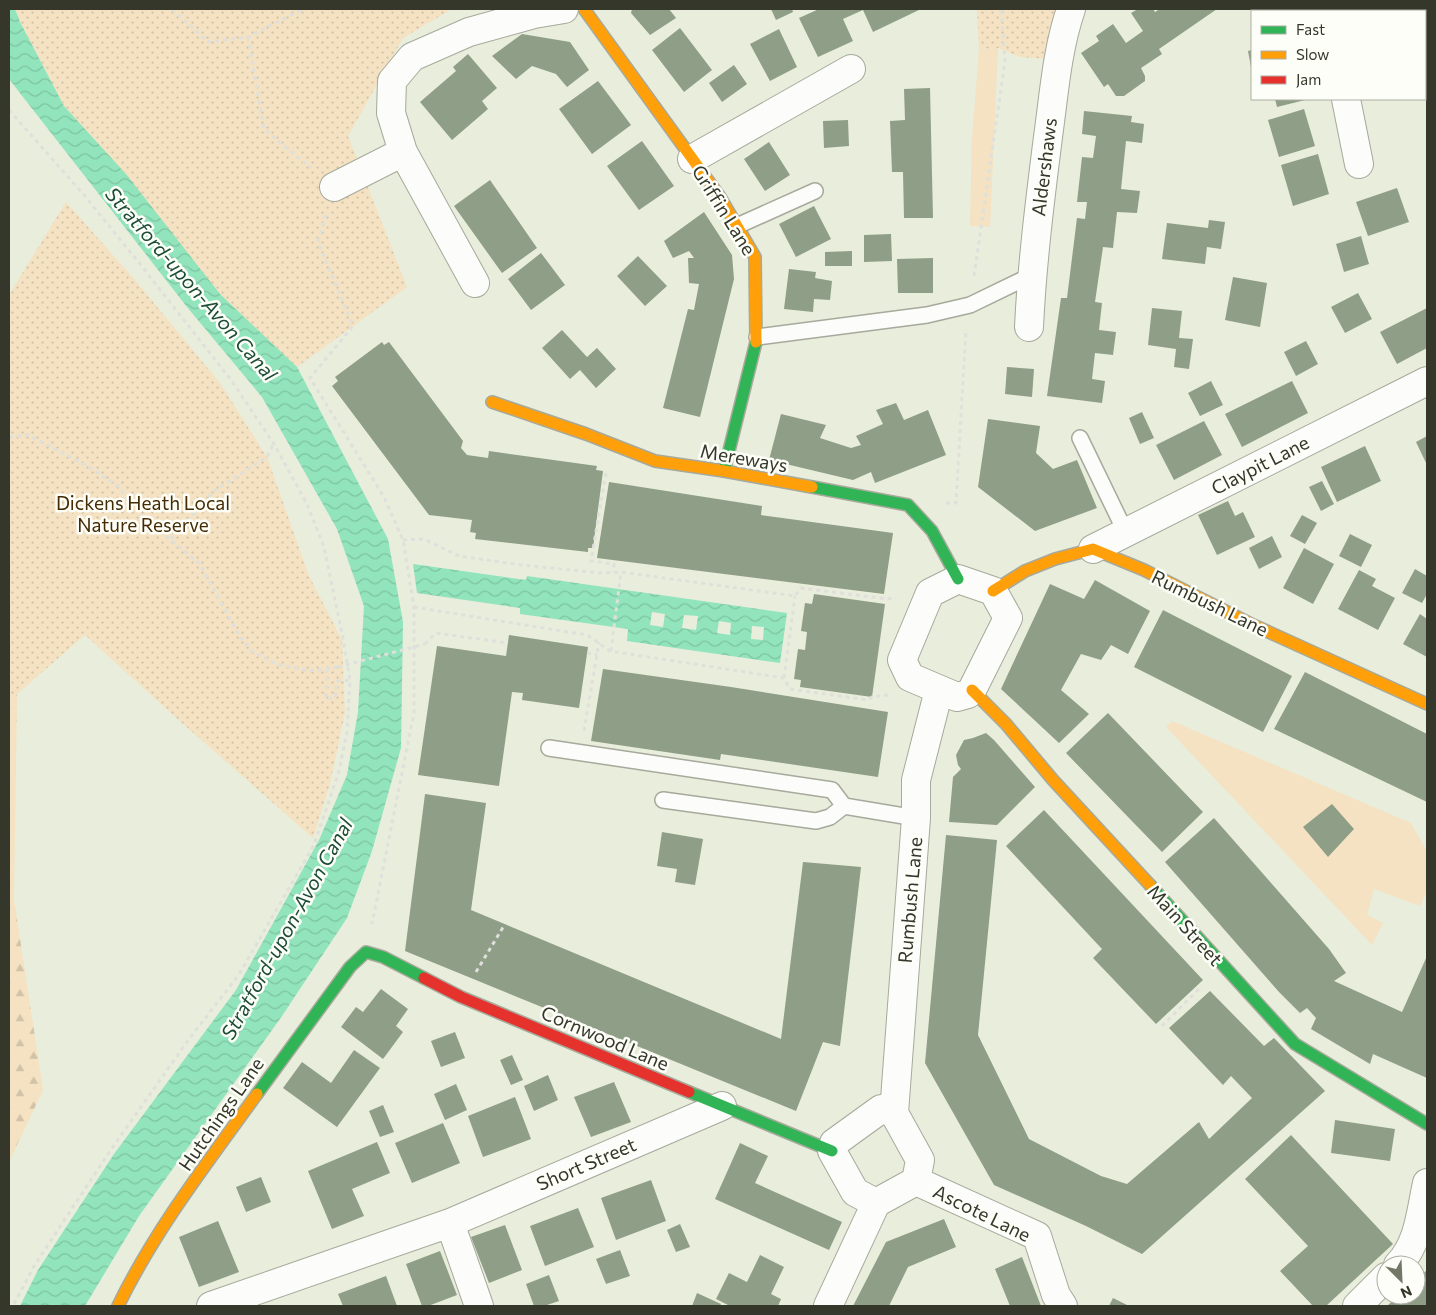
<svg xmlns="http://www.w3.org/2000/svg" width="1436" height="1315" viewBox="0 0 1436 1315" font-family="Commissioner,sans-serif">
<defs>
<pattern id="forest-firs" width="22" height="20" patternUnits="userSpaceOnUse" patternTransform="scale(1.25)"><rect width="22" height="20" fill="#f4e2c2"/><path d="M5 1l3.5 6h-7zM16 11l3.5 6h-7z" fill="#d2c2a7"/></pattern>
<pattern id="park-dots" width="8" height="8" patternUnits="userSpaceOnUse" patternTransform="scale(1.25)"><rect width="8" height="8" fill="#f4e2c2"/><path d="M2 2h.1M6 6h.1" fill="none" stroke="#d2c2a7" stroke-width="1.8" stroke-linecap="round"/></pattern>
<pattern id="water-waves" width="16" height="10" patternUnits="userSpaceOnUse" patternTransform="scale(1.25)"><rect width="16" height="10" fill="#91e4bc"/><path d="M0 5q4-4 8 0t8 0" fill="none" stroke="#7ec4a2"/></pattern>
</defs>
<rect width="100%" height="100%" fill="#e9eddb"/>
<path fill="#f4e2c2" d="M998,48L990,227L970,226L972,138L979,49Z
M1172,721L1411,823L1427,852V890L1420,906L1374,889L1367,915L1383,923L1372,945L1166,727Z"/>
<path fill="url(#forest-firs)" d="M17,694L14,899L43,1090L9,1162V701Z"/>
<path fill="url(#park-dots)" d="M15,9H452L403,38L348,136L407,287L297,367L220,294L64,106L20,22Z
M977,9H1066L1046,59L1020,57L998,48L979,49Z
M66,202L135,280L220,383L267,457L309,576L342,640L345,713L330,784L313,838L183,724L85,635L9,701V295Z"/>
<path fill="url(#water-waves)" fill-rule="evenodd" d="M9,9H15L20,22L64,106L126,174L220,294L297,367L388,539L403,622L401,748L372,851L347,918L282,1016L139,1216L85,1306H20L38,1270L114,1154L236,990L319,840L347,775L358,712L364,606L337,529L262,397L187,307L9,79Z
M413,564L526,580L527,576L787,613L780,663L627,641L628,629L520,614V608L417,593ZM652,612L665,614L663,627L650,625ZM684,615L698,616L696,630L682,628ZM719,621L731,623L730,635L717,633ZM752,626L764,627L763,640L751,639Z"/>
<path fill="#8f9e86" d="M632,9H669L676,18L650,35L631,13Z
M771,9H792L793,12L776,20Z
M819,9H921L873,32L863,10L843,19L853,41L818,57L799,18Z
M1138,9H1153L1155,12L1160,9H1217L1159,49L1162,54L1141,68L1145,76V81L1124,96H1116L1108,84L1104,87L1081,53L1099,41L1096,36L1113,24L1126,43L1143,31L1131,13Z
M1252,9H1289L1290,11H1253Z
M1356,9H1399L1400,11H1357Z
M1407,9H1427V13L1425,14V11H1407Z
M680,28L712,70L684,92L652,50Z
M779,29L797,67L770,81L750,44Z
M522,34L570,42L589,70L567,87L556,74L532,66L516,79L492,56Z
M1252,50V67H1251L1248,51Z
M468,54L497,88L482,101L488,109L452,140L420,102L456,71L453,67Z
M1425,62H1427V91L1425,92Z
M734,65L747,84L722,102L709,83Z
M598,81L631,125L592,154L559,109Z
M930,88L933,218H904L903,172H892L890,121L905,120L904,89Z
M1275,99H1309L1277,107Z
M1304,109L1315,146L1279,157L1268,120Z
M1084,111L1132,116L1131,122L1144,124L1142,143L1126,141L1121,189L1140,191L1137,213L1117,212L1113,248L1103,247L1095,302L1102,303L1099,330L1116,332L1113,355L1095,353L1092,379L1105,381L1102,403L1047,396L1061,298H1067L1077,218L1085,219L1087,202H1077L1082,157L1093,158L1096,136L1082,134Z
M848,120L849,146L824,148L823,121Z
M642,141L674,186L639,210L607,166Z
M769,142L790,175L765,191L744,159Z
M1318,154L1329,194L1293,206L1281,165Z
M490,180L537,248L502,273L454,206Z
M1397,188L1409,222L1368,236L1356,202Z
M814,206L831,239L796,257L779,224Z
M704,212L732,255L734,279L700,417L663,408L688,309L694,310L699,284L689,283L688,258H694L689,251L673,258L664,241Z
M1209,220L1225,222L1221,249L1207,247L1205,264L1162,259L1167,223L1208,228Z
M891,234L892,261L864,262V235Z
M1361,236L1369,264L1344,272L1336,244Z
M852,251V266H825V252Z
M541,253L565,285L531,310L508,279Z
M638,256L667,286L645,306L617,276Z
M933,258V293H898L897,259Z
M789,269L816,272L815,278L832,281L830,300L814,299L813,312L784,309Z
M1233,277L1267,283L1260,327L1225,320Z
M1358,293L1372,319L1345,333L1331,307Z
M1152,308L1182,311L1179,338L1193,339L1189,369L1174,367L1176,349L1148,345Z
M1427,308V348L1397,364L1380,332Z
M562,330L587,357L597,348L616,369L596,388L580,370L570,379L542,348Z
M1306,341L1318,364L1296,376L1284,352Z
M382,342L384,345L389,342L463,441L461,448L467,455L488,458L489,451L597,466L596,470L603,471L593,548H588V552L475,539L476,533L470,532L472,520L429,515L332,386L338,381L335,377Z
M1007,367L1034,369L1032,397L1005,394Z
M1211,381L1223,405L1200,416L1188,393Z
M1292,381L1308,413L1242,447L1225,414Z
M896,403L904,420L928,410L946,455L875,483L871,472L853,480L769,460L781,414L826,425L820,438L851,448L861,445L856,436L883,424L876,410Z
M1142,412L1154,438L1140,444L1129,418Z
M988,419L1040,426L1036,453L1053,469L1077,460L1097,508L1035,531L978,487Z
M1204,421L1222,455L1174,480L1156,445Z
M1427,436V465L1416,442Z
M1365,446L1381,481L1337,502L1321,467Z
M1322,481L1334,504L1321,511L1309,487Z
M609,482L762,506L761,515L893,533L884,594L597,558Z
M1228,501L1235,516L1243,512L1255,537L1217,555L1198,515Z
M1302,515L1317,523L1305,544L1290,536Z
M1350,534L1372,545L1361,567L1339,556Z
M1272,536L1282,557L1259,569L1249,548Z
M1304,548L1334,564L1313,604L1283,588Z
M1415,569L1427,576V594L1422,603L1402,593Z
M1359,570L1376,579L1372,586L1395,598L1378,630L1338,609Z
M1095,580L1150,611L1128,654L1111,645L1101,660L1081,654L1061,690L1089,714L1059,743L1001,689L1050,584L1084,599Z
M814,594L885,604L872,697L800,687L801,680L794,679L798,649L805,650L807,632L801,631L805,603L812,604Z
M1163,610L1292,676L1263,732L1134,667Z
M1420,614L1427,619V657L1403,644Z
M509,635L588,647L579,708L522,700L523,693L512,692L499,786L418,775L437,646L506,656Z
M603,669L731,687L888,712L878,777L721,754L720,760L591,741Z
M1305,672L1427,734V802L1274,729Z
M1108,713L1203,812L1162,852L1066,753Z
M986,733L994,740L1035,787L997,825L949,822L953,777L961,769L958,765L956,755L964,740L973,738Z
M425,794L486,803L471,910L781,1039L803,862L861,867L840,1046L823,1042L796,1111L405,951Z
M1332,804L1354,829L1328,857L1303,827Z
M1044,810L1203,980L1156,1024L1093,958L1102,949L1006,846Z
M1214,818L1329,949L1346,973L1334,981L1402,1012L1427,956V1078L1373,1054L1370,1064L1311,1029L1316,1018L1307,1008L1300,1013L1279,992L1165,862Z
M662,832L703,839L695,885L675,882L677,869L657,866Z
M946,835L997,840L978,1035L1029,1139L1101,1176L1127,1184L1199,1122L1209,1139L1252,1098L1231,1076L1223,1085L1169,1028L1210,991L1264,1046L1274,1038L1325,1091L1142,1254L1086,1226L994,1185L925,1063Z
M381,989L408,1009L396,1026L403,1032L383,1059L341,1027L356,1007L363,1012Z
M455,1032L465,1058L441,1067L431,1041Z
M354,1050L380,1068L337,1127L283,1088L302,1062L331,1083Z
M512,1055L523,1080L511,1085L500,1060Z
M548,1075L558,1100L534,1111L524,1086Z
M614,1082L631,1122L591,1137L574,1097Z
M456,1084L467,1110L445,1120L434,1094Z
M515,1097L531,1139L483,1157L468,1116Z
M383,1105L394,1132L380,1137L369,1111Z
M1335,1120L1395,1129L1390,1161L1331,1153Z
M443,1123L460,1163L412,1183L395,1143Z
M1291,1135L1393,1244L1326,1306H1313L1280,1271L1308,1246L1245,1179Z
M377,1142L390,1173L352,1189L364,1216L332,1229L308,1171Z
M740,1143L768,1156L755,1183L842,1222L829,1250L715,1199Z
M261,1177L271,1202L246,1212L236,1187Z
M651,1180L666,1221L616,1240L601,1198Z
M578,1208L594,1247L545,1266L530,1226Z
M944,1219L956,1247L908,1267L889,1306H853L886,1242Z
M218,1221L239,1272L199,1287L179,1237Z
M680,1224L690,1247L676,1252L667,1230Z
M505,1225L522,1270L489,1283L471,1237Z
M620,1250L630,1276L606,1284L596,1259Z
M440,1251L457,1295L428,1306H422L406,1264Z
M760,1255L784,1267L771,1294L781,1299L778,1306H730L716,1299L729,1273L747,1282Z
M1022,1257L1041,1306H1010L995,1269Z
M1427,1270V1306H1387L1399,1295H1416V1280Z
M549,1275L559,1301L544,1306H534L526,1284Z
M386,1276L397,1306H343L338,1294Z
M697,1293L721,1304L720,1306H692Z
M1113,1298L1129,1306H1109Z"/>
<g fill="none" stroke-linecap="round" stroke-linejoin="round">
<g stroke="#a6a99b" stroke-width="18">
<path id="lane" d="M737,226L815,191
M757,337L927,315L970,305L1032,275
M1080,438L1126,533
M549,748L832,790L844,806L916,818
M663,800L816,821L830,817L844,806"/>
</g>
<g stroke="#a6a99b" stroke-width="30">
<path id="street" d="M1329,9L1330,11
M1346,99L1359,164
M692,159L851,69
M334,187L403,152
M475,283L403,152L391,113L392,81L412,57L469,32L534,14L564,9
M1029,327C1032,264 1040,200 1048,137C1054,94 1057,50 1071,9
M1093,549L1427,381
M958,579L993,591L1008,618L972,690L968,694L957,697L910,677L902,660L930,593Z
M894,1113L916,818V780L939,690
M916,1181L1037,1236L1056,1295L1063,1306
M450,1223L479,1306
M1398,1265C1419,1244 1421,1210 1427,1183
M211,1306L450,1223L722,1106
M828,1306L876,1203L916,1181L920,1160L894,1113L881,1109L834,1143L832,1151L855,1192L876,1203
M1357,1306L1386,1277"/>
</g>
<g stroke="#a6a99b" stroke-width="14">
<path id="fast" d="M724,471L756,342
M812,487L908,505L932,531L958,579
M1150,885L1295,1044L1427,1124
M689,1092L832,1151
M257,1094L350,967L366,952L383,957L424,978"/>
</g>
<g stroke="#a6a99b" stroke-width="14">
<path id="slow" d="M584,9L720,197L755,257L756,342
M492,402L586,434L655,461L724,471L812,487
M993,591L1025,571L1055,559L1093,549L1144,570L1251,624L1427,704
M972,690L1006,724L1053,780L1150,885
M118,1306C155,1230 207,1163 257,1094"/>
</g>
<g stroke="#a6a99b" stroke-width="14">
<path id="jam" d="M424,978L461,997L689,1092"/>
</g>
<path stroke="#dfe0db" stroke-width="3" stroke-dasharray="4 4" stroke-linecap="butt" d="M172,9L208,42L248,37L303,9
M248,37L264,129L311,168
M9,110L84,195L140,264L231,380L274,444L307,504L324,547L342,633L350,680L347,732L339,771L314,845L238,976L189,1039L110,1151L34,1266L13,1306
M326,215L318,242L353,326L310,378L384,497L403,540L414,607V713L372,924
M974,276L1005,61L1001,9
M9,437L28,435L84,464L117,485L141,515L200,564L240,637L252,651L276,664L310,671L338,667
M606,473L591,561L614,564L613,572
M946,503H956L966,329
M171,539L214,491L267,457L273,445
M403,540L424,539L459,556L521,565L601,573L621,572L795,596L801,588L887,599L896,598
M414,607L587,635L610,651L784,678L790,689L868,700L872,697L888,695
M425,644L436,633L508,643
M611,651L621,572
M587,653L597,655
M327,669L326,699L335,698L337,681L350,680
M784,678L795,596
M584,731L599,642
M476,972L505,924
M1162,1026L1202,986"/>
<use href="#lane" stroke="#fcfcfa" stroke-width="15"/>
<use href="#street" stroke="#fcfcfa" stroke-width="28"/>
<use href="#fast" stroke="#30b455" stroke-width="11"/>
<use href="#slow" stroke="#ff9f0a" stroke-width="11"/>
<use href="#jam" stroke="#e5322d" stroke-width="11"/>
<path stroke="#dfe0db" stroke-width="3" stroke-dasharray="4 4" stroke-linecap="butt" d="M338,667L425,644"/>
</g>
<g text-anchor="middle" stroke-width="5" stroke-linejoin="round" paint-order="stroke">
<g font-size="19" fill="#34372a" stroke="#fdfef8">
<text transform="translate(1044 167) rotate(-83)" y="7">Aldershaws</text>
<text transform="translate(724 210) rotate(58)" y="7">Griffin Lane</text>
<text transform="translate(744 458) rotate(10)" y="7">Mereways</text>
<text transform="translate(1260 465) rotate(-27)" y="7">Claypit Lane</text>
<text transform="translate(1210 603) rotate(26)" y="7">Rumbush Lane</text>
<text transform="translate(910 900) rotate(-85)" y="7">Rumbush Lane</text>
<text transform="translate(1185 925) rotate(48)" y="7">Main Street</text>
<text transform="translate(605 1038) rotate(23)" y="7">Cornwood Lane</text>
<text transform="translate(221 1114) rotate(-55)" y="7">Hutchings Lane</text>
<text transform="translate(586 1164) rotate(-23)" y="7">Short Street</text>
<text transform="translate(982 1213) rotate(26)" y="7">Ascote Lane</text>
</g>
<g font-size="19" fill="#452b04" stroke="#fdfef8">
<text x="143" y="510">Dickens Heath Local<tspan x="143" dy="22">Nature Reserve</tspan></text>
</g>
<g font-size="20" font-style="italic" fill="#1c4c38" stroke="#fdfef8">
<text transform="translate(191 284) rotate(49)" y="7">Stratford-upon-Avon Canal</text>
<text transform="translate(287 929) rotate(-61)" y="7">Stratford-upon-Avon Canal</text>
</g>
</g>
<rect width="1436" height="1315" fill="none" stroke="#34372a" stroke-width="20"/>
<rect x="1251" y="10" width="175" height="90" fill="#fdfef8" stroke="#adaea6"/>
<rect x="1261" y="26" width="25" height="8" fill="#30b455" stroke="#adaea6"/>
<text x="1296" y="35" font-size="15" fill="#34372a">Fast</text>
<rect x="1261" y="51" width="25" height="8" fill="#ff9f0a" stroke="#adaea6"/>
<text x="1296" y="60" font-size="15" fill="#34372a">Slow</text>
<rect x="1261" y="76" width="25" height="8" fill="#e5322d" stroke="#adaea6"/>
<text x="1296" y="85" font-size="15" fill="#34372a">Jam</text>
<g transform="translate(1401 1280) rotate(156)"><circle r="24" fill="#fdfef8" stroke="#adaea6"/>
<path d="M0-4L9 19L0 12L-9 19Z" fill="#737768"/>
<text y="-8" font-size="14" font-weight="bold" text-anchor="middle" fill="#34372a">N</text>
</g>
</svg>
